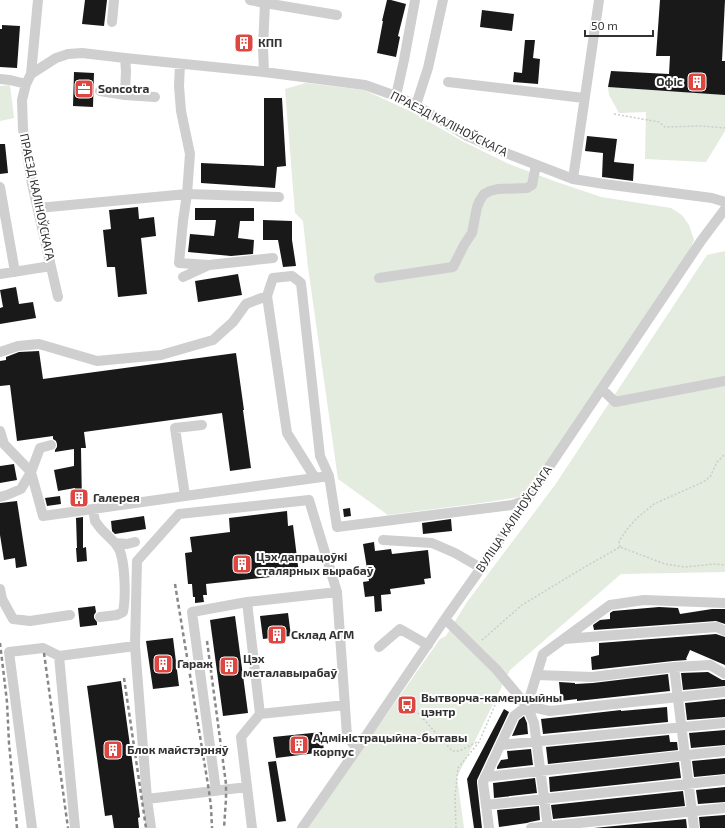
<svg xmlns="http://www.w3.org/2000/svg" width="725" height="828" viewBox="0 0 725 828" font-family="'Exo 2',sans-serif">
<rect width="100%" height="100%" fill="#fff"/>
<path fill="#e4ebdf" d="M306,83L364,90L412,112L464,142L509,164L554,181L601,197L671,208L682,215L689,225L694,240L688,254L531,487L520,497L481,503L388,515L338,479L308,267L303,221L295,213L285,89Z
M10,85L14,118L0,121V86Z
M608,87L725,95V131L706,162L645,159L646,112L619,113L609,95Z
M725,251V572L621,574L510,670L457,777L464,828H308L346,772L440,639L446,636L467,602L555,485L707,255Z"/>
<path fill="#191919" d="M85,0H107L104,26L82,24Z
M387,0H391L406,4L398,36L400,37L396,57L377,53L383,21H382Z
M660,0H725L722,61H725V95L608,87L611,71L669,74L670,56H656Z
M482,10L514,14L512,31L480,27Z
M2,25L20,26L17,68L0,67V29H2Z
M525,40H535L533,58L540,59L538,84L513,82L514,72L522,73Z
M74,72L94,73L93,107L73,106Z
M264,98H282L286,166L277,167L275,188L201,183V163L264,166Z
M587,136L617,139L614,162L634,164L633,181L602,177L603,153L585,151Z
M0,144H5L8,173L0,174Z
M138,207L139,219L154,217L156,236L141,238L147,294L118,297L115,267H107L103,230L111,229L109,210Z
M195,208H254V221H240L238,238L254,240L253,254L231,256L188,252L190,234L214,236L216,220H195Z
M263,220L292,221V240L296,266L283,267L278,240H263Z
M238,274L242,295L198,302L195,281Z
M16,287L19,304L33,302L36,318L0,324V308L3,307L0,290Z
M39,351L43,379L236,353L244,410H243L251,468L230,471L222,413L84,432L86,448H81L82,504L76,505L75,488L58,491L54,470L74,466V449L55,452V450L57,447V444L56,441L53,439V436L17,441L10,385L0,386V361L6,360V357L19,352Z
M14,464L17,480L0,483V466Z
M60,496L61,504L47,506L45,498Z
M17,501L27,566L16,568L15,558L4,560L0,535V503Z
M350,508L351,516L344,517L343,509Z
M287,511L288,526L293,525L299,574L206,584L207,595H203L204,602L195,603V597H193L192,584H188L185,553L192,552L190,537L230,532L229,518Z
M144,516L146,529L115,534L112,531L111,521Z
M83,517V548L86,547L87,561L77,562L76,548H77L76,518Z
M451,519L452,531L423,534L422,523Z
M374,542L375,551L391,549L392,554L428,550L431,578L424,579L425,584L390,589L391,594L381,595L382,611L375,612L374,596L365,597L363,582L369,581L363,544Z
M95,606L96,612L94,615V618L97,622V625L80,627L78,608Z
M659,607L678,608L680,614L712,609H725V624L716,621L594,630L593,625L600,620L610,619V613L613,611Z
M288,613L291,636L263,639L260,616Z
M235,616L248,713L223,716L210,620Z
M716,634L725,637V665L690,650L686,659L687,660L673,661L592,670L591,657L599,655V643Z
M173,638L179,686L153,689L146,641Z
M708,672L722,680H725V686L683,690L681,673Z
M668,674L670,691L577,701V699L561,701L559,682L575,683V684L593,683Z
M121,681L140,817L138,818L139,828H114L112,815L105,816L87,686Z
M725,699V717L687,720L685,703Z
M667,707L668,722L543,734L541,719L621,710V711Z
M504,709L509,712L477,780V783L482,828H474L467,779Z
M524,716L527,723L528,734L512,736L519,720Z
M725,730V745L691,748L689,733Z
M322,732L324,752L276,758L273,737Z
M669,735L670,742H677L678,750L548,764L546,747Z
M531,749L533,765L497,769V767L501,760L508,759L507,751Z
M725,758V774L694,777L692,761Z
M276,761L286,821L277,822L268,762Z
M679,762L681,778L550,792L549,777Z
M535,778L537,793L494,798L493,783Z
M725,787V802L698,804L696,790Z
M683,791L685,806L553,819L551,805Z
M539,806L540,820L530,822L527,823L499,827L497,810Z
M725,815V828H700L699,817Z
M686,819L687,828H594Z"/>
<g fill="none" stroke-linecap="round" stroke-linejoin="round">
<path stroke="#ccc" stroke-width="1.5" stroke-dasharray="2 2" stroke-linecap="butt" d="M614,114L659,122L665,127L701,126L725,128
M620,547L619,541L628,528L637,518L654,504L703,482L710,477L717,462L725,454
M482,640L522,605L578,571L620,547L665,564L685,567L715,564L725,565
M401,702L418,713L452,751H459L477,742
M456,828L455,797L458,768L479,742L495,705L503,693"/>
<path stroke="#cfcfcf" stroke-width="10" d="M38,0L31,74L26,84L22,100L23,129L32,184L58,297
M250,0L265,3L263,48L264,72
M265,3L337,15
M112,22L114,0
M31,74L56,58L68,54L82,53L125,58L264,72L365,85L396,96L416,105L467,136L506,153L573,179L604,184L712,198L725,202
M0,79L10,80L26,84
M448,82L584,98
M100,91L125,95L155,97
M125,95L126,71L125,58
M396,96L404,60L415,0
M416,105L428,68L443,0
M573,179L599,0
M0,187L15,272
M38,208L187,194L190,154L181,111L179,86L180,64
M209,265L179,263L183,221L187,194L279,197
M0,274L51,266
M183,277L209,265L273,258
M379,278L453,267L464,245L472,233L477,207L480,200L484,194L490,191L498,189L527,188L532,185L536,165
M267,296L287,433L315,478
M0,352L18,346L39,344L97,361L161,355L213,340L233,322L246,304L267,296L273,278L292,276L301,283L320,456L329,476L337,527L512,505L527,500
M602,389L615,402L725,381
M0,431L4,444L31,472L43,516L185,496L329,476
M185,496L175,428L202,425
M0,497L7,495L21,489L31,472L40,448L51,445
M93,509L95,521L101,529L115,543L127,544L135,542
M383,540L432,543L455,553L481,568
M0,589L2,599L13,619L30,621L70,615
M247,602L260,714L241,737L252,828
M100,617L117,615L123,612C126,597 125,565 120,551C119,548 117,546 115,543
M445,619L496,669L527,706L534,723L548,828
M564,639L717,627L725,631
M135,646L147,799L151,828
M379,647L400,629L428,645
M59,656L75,828
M674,667L694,828
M537,675L592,677L674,667L710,665L725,674
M527,706L550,711L725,692
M260,714L345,705
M501,745L725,723
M485,777L725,751
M216,791L192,612L247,602L337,592
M147,799L247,787
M486,805L725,780
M32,828L9,652L43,648L59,656L135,646L137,561L179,514L309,500L337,592L347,736L357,749
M302,828L357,749L445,619L481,568L701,241L725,209
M489,828L483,782L514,716L527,706L543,654L610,605L644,600L725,603
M531,828L725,808"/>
<path stroke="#878787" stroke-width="2.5" stroke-dasharray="4 3" stroke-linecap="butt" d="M175,584L209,791L211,807L212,828
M207,641L226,784V799L224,828
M0,643L7,702L9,743L17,828
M44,653L68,828
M124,678L146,828"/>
</g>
<defs>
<g id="building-square" transform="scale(1)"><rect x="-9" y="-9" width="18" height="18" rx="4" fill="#dc4742" stroke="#fff"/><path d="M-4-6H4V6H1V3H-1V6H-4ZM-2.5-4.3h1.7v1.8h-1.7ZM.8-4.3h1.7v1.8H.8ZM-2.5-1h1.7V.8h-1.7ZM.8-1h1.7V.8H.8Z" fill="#fff"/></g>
<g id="office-square" transform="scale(1)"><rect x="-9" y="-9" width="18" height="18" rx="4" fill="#dc4742" stroke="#fff"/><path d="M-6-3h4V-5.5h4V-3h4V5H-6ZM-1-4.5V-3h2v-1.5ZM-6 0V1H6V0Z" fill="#fff"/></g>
<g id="bus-square" transform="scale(1)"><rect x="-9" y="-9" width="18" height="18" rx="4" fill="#dc4742" stroke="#fff"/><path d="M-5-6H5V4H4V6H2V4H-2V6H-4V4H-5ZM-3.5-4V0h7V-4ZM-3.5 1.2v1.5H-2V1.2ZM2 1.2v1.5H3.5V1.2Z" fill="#fff"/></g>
</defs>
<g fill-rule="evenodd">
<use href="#building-square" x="244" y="43"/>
<use href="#building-square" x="697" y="82"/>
<use href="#office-square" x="84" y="89"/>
<use href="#building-square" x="79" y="498"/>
<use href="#building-square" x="242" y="564"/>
<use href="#building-square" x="277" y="635"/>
<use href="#building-square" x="163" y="664"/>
<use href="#building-square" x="229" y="666"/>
<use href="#bus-square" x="407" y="705"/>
<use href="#building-square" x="299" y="745"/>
<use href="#building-square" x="113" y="750"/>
</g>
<g text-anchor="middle" stroke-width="4" stroke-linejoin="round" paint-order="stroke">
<g font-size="12" font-weight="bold" fill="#323232" stroke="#fff" text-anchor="start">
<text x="258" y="47">КПП</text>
<text x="683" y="86" text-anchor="end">Офіс</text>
<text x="98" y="93">Soncotra</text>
<text x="93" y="502">Галерея</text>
<text x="256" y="561">Цэх дапрацоўкі<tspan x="256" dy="14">сталярных вырабаў</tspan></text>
<text x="291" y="639">Склад АГМ</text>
<text x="243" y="663">Цэх<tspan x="243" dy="14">металавырабаў</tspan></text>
<text x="177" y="668">Гараж</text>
<text x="421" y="702">Вытворча-камерцыйны<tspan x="421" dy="14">цэнтр</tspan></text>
<text x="313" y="742">Адміністрацыйна-бытавы<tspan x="313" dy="14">корпус</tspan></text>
<text x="127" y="754">Блок майстэрняў</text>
</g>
<g font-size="12" fill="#323232" stroke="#fff">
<text transform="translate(449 124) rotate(27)" y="4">ПРАЕЗД КАЛІНОЎСКАГА</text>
<text transform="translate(37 197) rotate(78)" y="4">ПРАЕЗД КАЛІНОЎСКАГА</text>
<text transform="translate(514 519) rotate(-56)" y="4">ВУЛІЦА КАЛІНОЎСКАГА</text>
</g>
</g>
<path d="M585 30v6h68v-6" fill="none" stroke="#323232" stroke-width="2"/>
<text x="591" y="30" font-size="12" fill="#323232" stroke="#ffffff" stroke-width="3" paint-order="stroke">50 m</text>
</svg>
